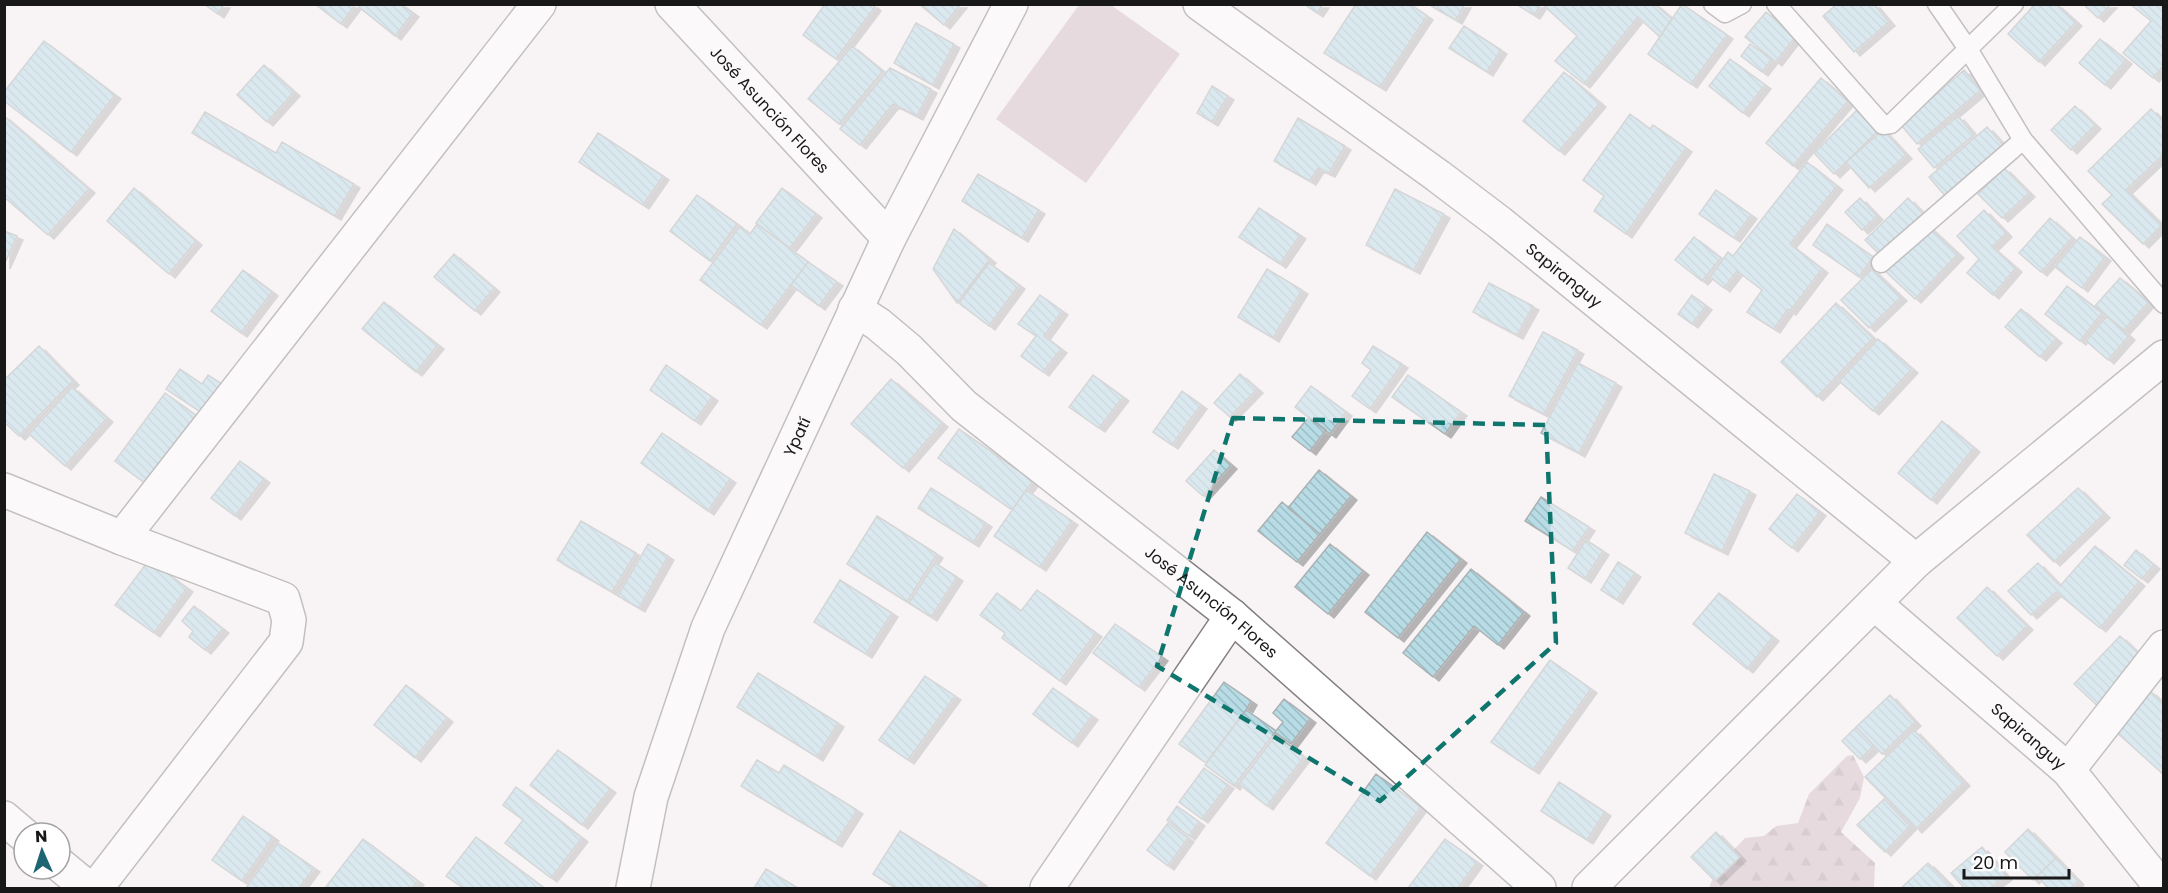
<svg xmlns="http://www.w3.org/2000/svg" width="2168" height="893" viewBox="0 0 2168 893" font-family="Poppins,sans-serif">
<defs>
<pattern id="forest-firs" width="22" height="20" patternUnits="userSpaceOnUse" patternTransform="scale(1.5)"><rect width="22" height="20" fill="#d0bac3"/><path d="M5 1l3.5 6h-7zM16 11l3.5 6h-7z" fill="#b29fa7"/></pattern>
<pattern id="building-back-hatch" width="6" height="6" patternUnits="userSpaceOnUse" patternTransform="scale(1.5)"><rect width="6" height="6" fill="#b7dce6"/><path d="M-1 5l2 2M0 0l6 6M5-1l2 2" fill="none" stroke="#9dbcc5"/></pattern>
<filter id="shadow"><feDropShadow dx="6" dy="4" stdDeviation="0" flood-color="#0004"/></filter>
</defs>
<rect width="100%" height="100%" fill="#f8f4f6"/>
<path fill="url(#forest-firs)" d="M1853,755L1864,777L1860,798L1841,832L1875,863L1874,888H1709L1716,869L1745,838L1764,836L1776,826L1798,823L1809,794L1847,756Z"/>
<path fill="#d0bac3" d="M1079,5H1111L1180,54L1086,183L996,119Z"/>
<path fill="url(#building-back-hatch)" stroke="#adb1b2" stroke-width="1.5" filter="url(#shadow)" d="M204,4H224L218,14Z
M315,4H356L341,24Z
M361,4H401L413,13L395,36L359,7Z
M825,4H872L875,7L836,59L803,35Z
M919,4H961L944,25Z
M1304,4H1323L1317,13Z
M1356,4H1410L1427,16L1380,87L1324,53Z
M1428,4H1465L1456,20Z
M1516,4H1541L1534,15Z
M1542,4H1655L1672,19L1660,37L1638,17L1584,84L1555,61L1577,36Z
M1682,4L1727,35L1691,84L1648,54Z
M1837,4H1874L1889,22L1854,52L1823,16Z
M2035,4H2056L2076,22L2039,62L2008,34Z
M2083,4H2111L2098,18Z
M2130,4H2159L2164,9V65L2153,78L2123,53L2151,21Z
M1766,12L1796,36L1776,62L1745,37Z
M916,23L954,44L933,85L894,63Z
M1464,26L1501,50L1487,72L1449,48Z
M2100,39L2126,60L2105,85L2079,63Z
M44,41L115,95L71,152L4,101V92Z
M1750,44L1772,59L1762,72L1741,56Z
M852,46L883,71L839,124L808,99Z
M1730,59L1765,85L1743,113L1709,86Z
M264,65L294,92L267,122L237,95Z
M890,68L931,89L917,116L893,104L860,145L840,129Z
M1964,70L1981,90L1917,144L1901,125Z
M1564,72L1600,103L1559,151L1523,121Z
M1821,78L1848,101L1793,166L1766,143Z
M1212,86L1228,96L1212,122L1197,113Z
M2075,106L2095,125L2071,150L2051,130Z
M1859,108L1880,129L1834,174L1814,153Z
M2151,109L2164,122V154L2126,190L2162,225L2143,244L2102,204L2112,195L2088,171Z
M205,112L276,153L282,142L354,184L335,216L192,133Z
M1630,114L1650,129L1653,125L1686,148L1626,234L1594,211L1604,196L1583,180Z
M4,116L89,189L48,235L4,197Z
M1958,116L1974,135L1934,168L1918,149Z
M1298,118L1345,146L1329,173L1318,168L1310,181L1274,161Z
M1987,127L2005,147L1946,197L1929,177Z
M1883,130L1906,155L1869,188L1846,162Z
M598,133L663,176L643,205L579,162Z
M1807,162L1837,186L1790,244L1822,269L1790,311L1788,309L1774,329L1747,312L1762,290L1737,271L1724,288L1710,277L1728,252L1733,256Z
M2004,168L2029,193L2002,218L1978,194Z
M978,174L1039,210L1022,238L962,201Z
M134,188L196,241L169,274L107,221Z
M782,188L816,214L790,248L756,223Z
M1395,189L1444,214L1414,270L1366,245Z
M1716,190L1751,215L1734,238L1699,214Z
M697,195L737,224L710,261L670,231Z
M1860,198L1877,216L1862,230L1845,212Z
M1908,198L1925,216L1882,257L1865,240Z
M1259,208L1300,235L1280,264L1239,237Z
M1984,210L2006,233L1992,247L2016,268L1993,295L1967,273L1979,259L1957,236Z
M2050,218L2072,238L2041,272L2019,253Z
M757,224L808,262L761,325L700,280L740,226L750,234Z
M1827,224L1873,257L1859,277L1813,245Z
M1928,226L1958,254L1915,299L1885,271Z
M954,229L990,259L957,303L933,269Z
M4,231L17,236L4,265Z
M1694,237L1721,258L1702,281L1675,260Z
M2080,237L2105,257L2082,288L2055,267Z
M454,254L494,288L475,311L434,277Z
M808,262L837,282L819,306L791,285Z
M989,263L1019,285L989,326L959,303Z
M1267,269L1302,290L1273,338L1238,317Z
M1872,269L1901,297L1869,328L1841,300Z
M243,270L272,292L241,333L211,311Z
M2120,278L2149,302L2124,330L2095,306Z
M1489,283L1533,306L1517,335L1473,312Z
M2067,286L2102,313L2080,341L2045,314Z
M1040,295L1062,311L1044,336L1061,349L1043,372L1021,356L1036,336L1018,324Z
M1692,295L1706,306L1692,324L1678,314Z
M384,302L438,345L416,372L362,329Z
M1836,303L1873,338L1817,397L1781,362Z
M2021,309L2056,339L2040,357L2005,327Z
M2107,316L2129,336L2108,360L2086,341Z
M1543,332L1578,350L1544,414L1509,396Z
M1878,339L1912,369L1873,411L1839,381Z
M39,346L73,381L19,436L4,422V380Z
M1373,346L1402,364L1370,409L1352,396L1371,370L1362,363Z
M1578,363L1616,383L1579,453L1541,433Z
M666,365L712,397L695,421L650,390Z
M180,369L202,384L208,375L222,384L202,413L166,389Z
M1240,374L1257,389L1230,417L1214,403Z
M1093,375L1123,397L1099,428L1069,407Z
M1408,375L1461,412L1445,434L1392,397Z
M891,379L942,423L903,468L851,424Z
M1311,386L1346,412L1330,434L1295,407Z
M72,387L107,418L65,466L29,434Z
M1182,391L1201,405L1172,445L1153,432Z
M165,393L201,419L150,487L115,461Z
M1309,417L1326,430L1310,451L1292,437Z
M1942,421L1974,448L1931,500L1898,473Z
M959,429L1033,481L1012,510L938,458Z
M662,433L730,479L708,511L641,463Z
M1214,450L1231,465L1203,496L1186,481Z
M240,461L264,479L235,516L211,498Z
M1319,470L1351,496L1320,534L1288,508Z
M1714,474L1750,491L1722,551L1685,533Z
M931,488L986,523L973,543L918,508Z
M2078,488L2104,514L2054,562L2027,535Z
M1026,490L1072,521L1040,567L994,536Z
M1797,494L1820,512L1792,548L1769,529Z
M1541,497L1589,527L1573,551L1525,521Z
M1282,502L1320,534L1297,562L1258,531Z
M877,516L937,554L907,602L847,564Z
M581,521L636,553L612,592L557,560Z
M1427,532L1461,559L1398,638L1365,612Z
M1586,540L1603,551L1585,579L1568,568Z
M648,544L668,556L639,608L618,596Z
M1330,544L1363,571L1328,614L1295,587Z
M2095,546L2139,582L2100,628L2056,592L2031,615L2008,591L2038,563L2060,586Z
M2136,550L2154,565L2142,579L2124,565Z
M149,560L187,588L154,633L115,605Z
M1618,562L1635,573L1617,600L1601,590Z
M935,563L957,577L931,617L909,603Z
M1471,569L1524,612L1498,645L1474,626L1433,677L1403,653Z
M840,580L892,613L866,654L814,622Z
M1987,587L2027,626L1997,656L1957,618Z
M1037,590L1096,633L1060,681L1002,638L1005,633L980,615L997,593L1021,611Z
M1719,593L1773,637L1747,669L1693,624Z
M194,606L223,629L205,650L189,637L193,631L182,621Z
M1115,624L1162,657L1139,687L1093,653Z
M2120,636L2150,664L2104,712L2074,684Z
M1550,660L1591,689L1533,770L1491,742Z
M758,673L838,723L817,757L737,707Z
M925,676L955,696L908,760L879,740Z
M1224,682L1251,701L1246,710L1206,763L1179,744Z
M406,685L447,718L415,758L374,725Z
M1053,688L1092,716L1072,743L1033,714Z
M2150,691L2164,703V775L2114,730Z
M1890,695L1915,722L1882,754L1856,727Z
M1284,699L1310,719L1291,744L1275,732L1283,722L1273,713Z
M1246,710L1276,731L1234,786L1205,765Z
M1856,727L1874,746L1860,759L1842,741Z
M1914,730L1964,782L1916,829L1865,777Z
M1276,735L1304,757L1267,806L1239,784Z
M558,750L610,789L582,825L530,785Z
M757,760L779,773L784,765L857,810L836,843L741,786Z
M1204,768L1228,785L1202,819L1179,802Z
M1376,774L1421,807L1370,876L1326,843Z
M1559,782L1605,812L1587,840L1541,811Z
M516,787L582,838L551,878L505,843L523,820L503,805Z
M1884,799L1910,826L1885,852L1857,825Z
M1177,806L1199,822L1189,836L1167,820Z
M243,816L273,837L242,881L212,860Z
M1168,823L1188,838L1168,866L1147,850Z
M2028,829L2056,858L2033,880L2005,852Z
M900,831L981,882L977,888H896L873,874Z
M1716,832L1740,857L1715,881L1691,857Z
M476,837L544,888H463L446,876Z
M363,839L418,881L412,888H325Z
M1445,839L1477,862L1458,888H1408Z
M278,843L314,868L299,888H246Z
M1982,847L2006,876L1990,888H1964L1951,873Z
M2056,858L2078,881L2070,888H2048L2037,876Z
M1928,863L1953,888H1901Z
M766,869L798,888H754Z"/>
<g fill="none" stroke-linecap="round" stroke-linejoin="round">
<g stroke="#848082" stroke-width="21">
<path id="service" d="M1713,4L1725,13L1742,4
M1776,4L1883,125L1891,124L2014,4
M1937,4L1968,49L2023,140L2164,304
M1881,263L2023,140"/>
</g>
<g stroke="#848082" stroke-width="36">
<g id="minor">
<path id="s1" d="M672,4L889,238"/>
<path id="s2" d="M1200,4L1438,176L1500,223L1916,561"/>
<path d="M4,490L122,538L283,599L289,620L286,642L96,888"/>
<path d="M122,538L539,4"/>
<path id="s3" d="M1874,603L2068,770L2162,888"/>
<path d="M2068,770L2164,647"/>
<path d="M4,818L24,835"/>
<path d="M60,865L88,888"/>
<path d="M1047,888L1232,616"/>
<path d="M1589,888L1916,561L2164,357"/>
</g>
</g>
<g stroke="#848082" stroke-width="36">
<g id="tertiary">
<path id="s4" d="M855,309L878,324L909,350L964,406L1232,616L1539,888"/>
<path id="s5" d="M633,888L651,797L708,628L889,238L1011,4"/>
</g>
</g>
<use href="#service" stroke="#fff" stroke-width="18"/>
<use href="#minor" stroke="#fff" stroke-width="33"/>
<use href="#tertiary" stroke="#fff" stroke-width="33"/>
</g>
<path d="M0 0H2168V893H0ZM1233,418L1546,425L1556,643L1380,801L1157,666Z" fill="#f8f4f6" fill-opacity=".55" fill-rule="evenodd"/>
<path fill="none" stroke="#0f766e" stroke-width="4.5" stroke-dasharray="12 8" stroke-linejoin="round" d="M1233,418L1546,425L1556,643L1380,801L1157,666Z"/>
<g text-anchor="middle" stroke-width="6" stroke-linejoin="round" paint-order="stroke">
<g font-size="16" fill="#191818" stroke="#fff">
<text dy="6" stroke="none"><textPath href="#s1" startOffset="144">José Asunción Flores</textPath></text>
<text dy="6" stroke="none"><textPath href="#s2" startOffset="454">Sapiranguy</textPath></text>
<text dy="6" stroke="none"><textPath href="#s5" startOffset="482">Ypatí</textPath></text>
<text dy="6" stroke="none"><textPath href="#s4" startOffset="462">José Asunción Flores</textPath></text>
<text dy="6" stroke="none"><textPath href="#s3" startOffset="204">Sapiranguy</textPath></text>
</g>
</g>
<rect width="2168" height="893" fill="none" stroke="#191818" stroke-width="12"/>
<g transform="translate(42 851) rotate(357)"><circle r="28" fill="#ffffff" stroke="#a3a3a3" stroke-width="1.5"/>
<path d="M0-4.5L10 22L0 15L-10 22Z" fill="#1e6574"/>
<text y="-9" font-size="16" font-weight="bold" text-anchor="middle" fill="#191818">N</text>
</g>
<path d="M1964 869v9h105v-9" fill="none" stroke="#191818" stroke-width="3"/>
<text x="1973" y="869" font-size="18" fill="#191818" stroke="#ffffff" stroke-width="4.5" paint-order="stroke">20 m</text>
</svg>
